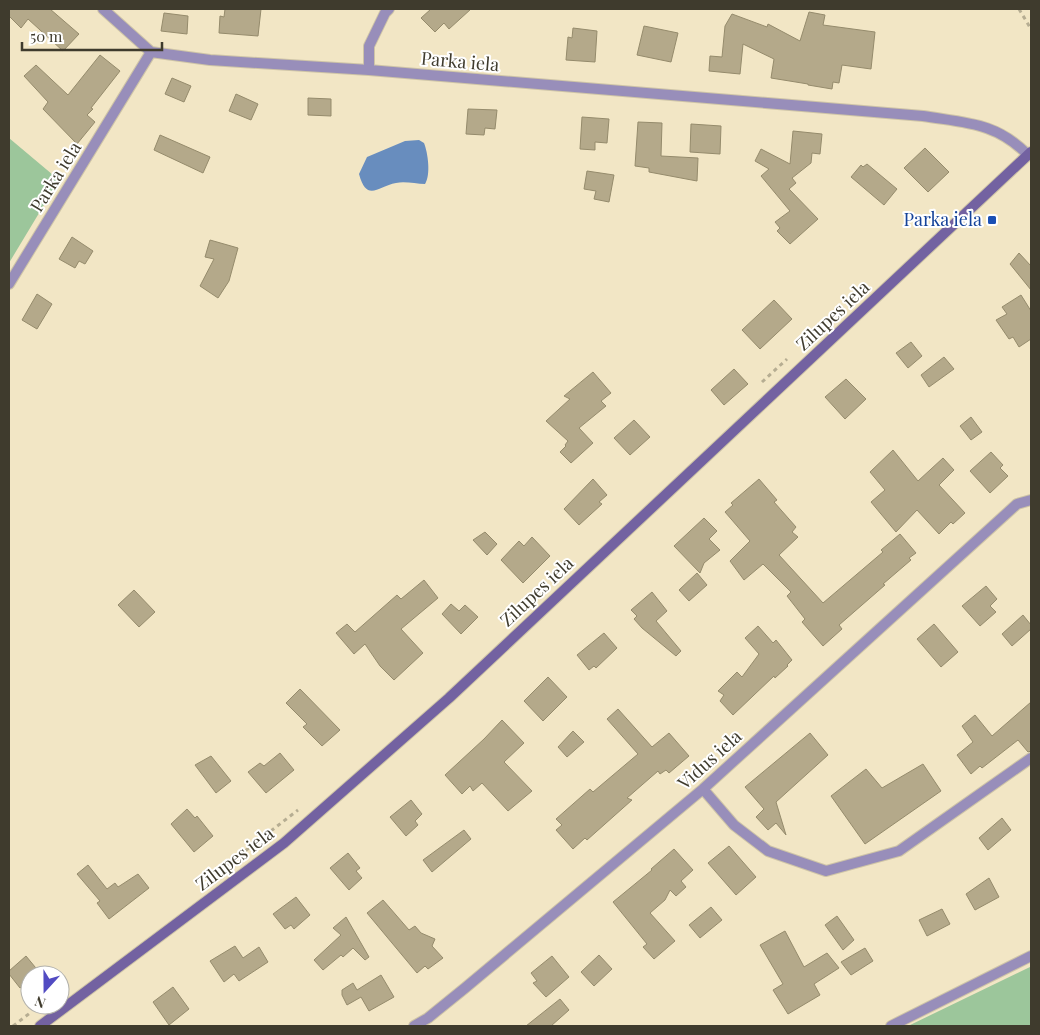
<svg xmlns="http://www.w3.org/2000/svg" width="1040" height="1035" viewBox="0 0 1040 1035" font-family="'Playfair Display',serif">
<rect width="100%" height="100%" fill="#f2e6c5"/>
<path fill="#9cc69b" d="M9,138L59,180L9,263Z
M1031,966V1026H908L1030,967Z"/>
<path fill="#688dbe" d="M419,140L424,143C428,153 431,175 425,184C416,184 405,181 396,183C378,186 367,203 359,174L367,157L405,141Z"/>
<path fill="#b4a98a" stroke="#958b6c" d="M9,9H50L79,34L63,51L28,19L21,28L9,16Z
M225,9H261L258,36L219,33L220,16L224,17Z
M431,9H471L449,29L444,23L435,32L421,18Z
M809,12L825,15L823,25L875,32L871,69L842,65L839,83L833,82L832,89L808,85V84L771,78L774,59L743,44L740,74L709,71L710,56L722,57L725,26L732,14L767,27L768,24L800,41Z
M164,13L188,16L187,34L161,31Z
M644,26L678,33L671,62L637,55Z
M573,28L597,31L595,62L566,60L568,37L572,38Z
M100,55L120,71L91,108L93,109L87,115L95,122L77,144L43,109L48,102L24,76L36,65L68,95Z
M172,78L191,86L184,102L165,94Z
M236,94L258,104L251,120L229,111Z
M308,98L331,99V116L308,115Z
M468,109L497,110L495,129L485,128L484,135L466,134Z
M582,117L609,119L607,143L595,142V150L580,149Z
M638,122L662,123L661,156L698,158L697,181L649,172V168L635,166Z
M691,124L721,126L720,154L690,152Z
M793,131L822,134L820,154L812,153L811,163L792,178L796,183L789,189L818,219L790,244L777,231L780,228L775,222L790,211L761,176L769,169L755,161L761,149L790,164Z
M160,135L210,157L203,173L154,150Z
M925,148L949,172L928,192L904,168Z
M867,164L897,189L884,205L851,177L861,165L863,167Z
M587,171L614,175L609,202L594,199L596,191L584,189Z
M72,237L93,251L85,264L79,261L75,268L59,259Z
M210,240L238,248L229,281L218,298L200,286L214,259L205,257Z
M1019,253L1031,266V290L1010,264Z
M37,294L52,304L37,329L22,320Z
M1021,295L1031,311V339L1019,347L1013,337L1009,339L996,320L1007,314L1002,307Z
M774,300L792,319L760,349L742,330Z
M911,342L922,356L908,368L896,353Z
M944,357L954,369L929,387L921,375Z
M734,369L748,384L724,405L711,390Z
M593,372L611,393L601,401L606,406L579,428L593,443L571,463L560,452L566,446L565,445L568,441L546,421L570,399L564,396Z
M846,379L866,399L845,419L825,397Z
M971,417L982,432L971,440L960,426Z
M634,420L650,437L630,455L614,438Z
M893,450L918,481L943,458L954,470L939,485L965,513L953,524L951,522L939,534L917,510L896,532L871,502L885,490L870,472Z
M991,452L1003,465L1000,468L1008,476L990,493L970,471Z
M593,479L607,495L599,502L602,504L579,525L564,509Z
M759,479L777,500L774,502L796,527L792,532L798,537L779,555L823,603L883,552L881,550L900,534L916,553L909,558L911,560L883,584L885,585L839,625L842,629L823,646L802,622L805,619L787,596L791,592L763,564L744,580L730,561L750,541L725,512L733,505L731,503Z
M704,518L717,531L709,539L720,550L704,563L700,573L674,546Z
M485,532L497,544L487,555L473,540Z
M532,537L550,556L523,583L501,560L519,541L524,546Z
M697,573L707,585L689,601L679,590Z
M424,580L438,598L401,629L423,653L394,680L380,666L365,644L354,654L336,633L347,624L355,632L397,595L401,599Z
M986,586L997,599L990,606L996,612L980,626L962,606Z
M134,590L155,612L139,627L118,605Z
M652,592L667,611L656,621L681,651L676,656L642,628L634,619L637,616L631,610Z
M451,604L459,611L465,605L478,617L461,634L442,614Z
M1023,615L1031,625V629L1012,646L1002,634Z
M934,624L958,652L941,667L917,639Z
M758,626L773,643L776,640L792,660L787,665L788,666L775,678L774,676L733,715L720,701L724,695L718,691L737,672L742,677L759,654L745,638Z
M604,633L617,648L596,668L594,666L589,670L577,655Z
M548,677L567,697L543,721L524,701Z
M300,689L340,730L322,746L303,727L307,724L286,703Z
M1031,702V751L1028,752L1018,740L982,768L980,766L971,774L957,755L973,742L962,726L975,715L992,736Z
M618,709L652,747L669,733L689,756L669,773L666,770L660,774L658,771L627,798L632,800L587,840L585,838L573,849L556,830L562,825L556,819L590,789L593,792L638,754L607,719Z
M502,720L524,743L504,762L532,791L508,811L482,783L473,791L470,786L462,794L445,775L484,739Z
M573,731L584,742L567,757L558,747Z
M810,733L828,755L776,802L786,835L776,823L768,830L756,817L764,809L745,787Z
M280,753L294,770L266,793L248,772L260,763L264,766Z
M211,756L231,781L216,793L195,765Z
M923,764L941,791L865,844L831,796L866,769L882,788Z
M411,800L422,814L415,821L418,825L406,836L390,817Z
M187,809L195,818L197,816L213,836L194,852L171,824Z
M1002,818L1011,830L988,850L979,838Z
M464,830L471,839L432,872L423,860Z
M729,846L756,877L736,895L708,863Z
M674,849L693,870L681,881L686,887L676,896L670,890L665,900L650,913L675,941L654,959L643,947L647,944L613,902L652,870L651,869Z
M348,853L360,868L356,871L362,878L349,890L330,868Z
M88,865L107,889L115,883L118,887L138,874L149,888L109,919L97,903L100,901L77,874Z
M989,878L999,897L975,910L966,894Z
M296,897L310,915L294,929L291,925L285,929L273,914Z
M383,900L409,930L415,926L421,933L435,939L432,946L443,958L428,969L425,966L417,973L367,913Z
M711,907L722,920L700,938L689,925Z
M942,909L950,924L927,936L919,920Z
M837,916L854,940L843,950L825,925Z
M346,917L369,957L365,960L353,948L343,957L341,955L323,970L314,960L341,935L333,928Z
M785,931L804,967L827,953L839,968L814,984L820,995L788,1014L773,990L783,984L760,945Z
M235,946L243,958L259,947L268,962L239,981L234,974L224,982L210,961Z
M865,948L873,961L851,975L841,962Z
M599,955L612,969L594,986L581,972Z
M26,956L40,973L38,975H30V981L20,988L9,974V971Z
M552,956L569,977L546,997L533,983L537,981L531,973Z
M381,975L394,997L369,1011L361,997L347,1005L342,995V990L353,983L357,990Z
M173,987L189,1009L169,1025L153,1002Z
M560,999L569,1010L551,1026H526Z"/>
<g fill="none" stroke-linecap="round" stroke-linejoin="round">
<g stroke="#cec4a7" stroke-width="12">
<path id="minor" d="M103,9L151,52
M151,52L210,60L369,70L923,116C965,123 996,122 1028,155
M369,70V46L385,13L389,9
M9,284L151,52
M703,789L734,825L768,851L826,871L899,851L1031,758
M414,1026L428,1018L465,988L703,789L1017,504L1031,500
M891,1026L1031,956"/>
</g>
<g stroke="#cec4a7" stroke-width="12">
<path id="secondary" d="M40,1026L284,843L449,698L1031,152"/>
</g>
<path stroke="#b6ad92" stroke-width="3" stroke-dasharray="4 4" stroke-linecap="butt" d="M1019,9L1031,29
M762,382L787,359
M214,875L298,810
M13,1026L30,1013"/>
<use href="#minor" stroke="#988eba" stroke-width="10"/>
<use href="#secondary" stroke="#7362a1" stroke-width="10"/>
</g>
<rect fill="#1a4fb4" stroke="#fff" stroke-width="2" x="987" y="215" width="10" height="10" rx="2.5"/>
<g text-anchor="middle" stroke-width="4" stroke-linejoin="round" paint-order="stroke">
<g font-size="18" fill="#3f3b2d" stroke="#fff">
<text transform="translate(460 62) rotate(5)" y="6">Parka iela</text>
<text transform="translate(56 177) rotate(-58)" y="6">Parka iela</text>
<text transform="translate(833 316) rotate(-43)" y="6">Zilupes iela</text>
<text transform="translate(537 592) rotate(-43)" y="6">Zilupes iela</text>
<text transform="translate(710 760) rotate(-42)" y="6">Vidus iela</text>
<text transform="translate(235 859) rotate(-37)" y="6">Zilupes iela</text>
</g>
<g font-size="18" fill="#164399" stroke="#fff" text-anchor="end">
<text x="982" y="226">Parka iela</text>
</g>
</g>
<rect width="1040" height="1035" fill="none" stroke="#3f3b2d" stroke-width="20"/>
<g transform="translate(45 990) rotate(201)"><circle r="24" fill="#ffffff" stroke="#b2b1ab"/>
<path d="M0-4L9 19L0 12L-9 19Z" fill="#524bc2"/>
<text y="-8" font-size="14" font-weight="bold" text-anchor="middle" fill="#3f3b2d">N</text>
</g>
<path d="M22 42v8h140v-8" fill="none" stroke="#3f3b2d" stroke-width="2.5"/>
<text x="30" y="42" font-size="15" fill="#3f3b2d" stroke="#ffffff" stroke-width="4" paint-order="stroke">50 m</text>
</svg>
